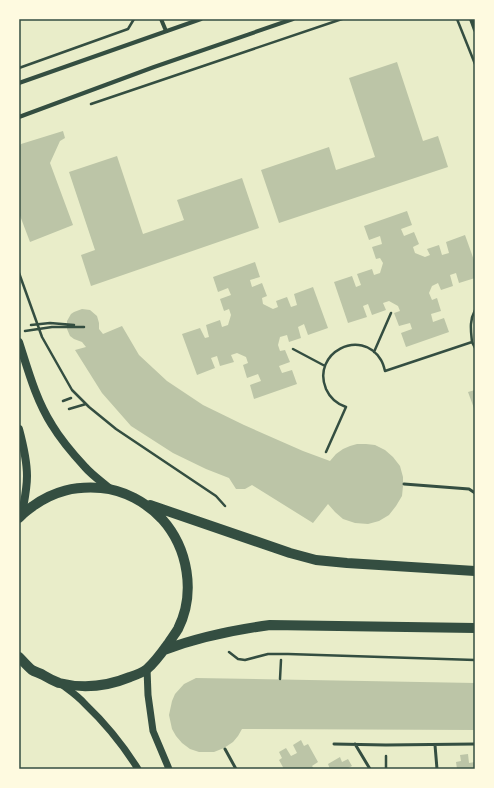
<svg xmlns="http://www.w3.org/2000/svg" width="494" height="788" viewBox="0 0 494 788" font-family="Cabin,sans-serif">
<rect width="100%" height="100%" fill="#e9edc9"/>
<path fill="#bcc5a7" d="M397,62L423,141L438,136L448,167L279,223L261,170L329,147L336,170L375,157L349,78Z
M63,131L65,138L60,141L50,163L73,225L30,242L19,213V148L21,144Z
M117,156L143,234L184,220L177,200L242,178L259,228L91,286L81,255L95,250L69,172Z
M407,211L412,225L401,229L404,236L414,232L419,244L413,247L415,253L425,257L430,255L427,249L439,245L442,255L449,253L446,242L465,235L475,263V278L459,283L456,273L450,275L453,286L441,290L438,283L432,286L429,293L432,300L437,298L441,311L431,314L433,322L444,318L449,332L406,347L401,333L412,329L410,323L399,326L394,313L400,311L398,306L389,301L383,303L386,310L372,315L368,304L363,306L367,317L348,323L334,282L352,276L356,287L361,285L357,274L372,269L374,275L380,273L383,263L380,258L376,259L372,247L382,244L380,236L369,240L364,226Z
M255,262L260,277L250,280L252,287L262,283L267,296L262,298L263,304L273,309L278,307L276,301L287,297L291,307L297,305L294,294L313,287L328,328L308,335L304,324L298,327L301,338L289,342L287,335L280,337L278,345L280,351L285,350L290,362L279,366L282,373L292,370L297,384L254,399L250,385L261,381L258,374L247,378L243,365L248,363L246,357L237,353L231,355L234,362L220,366L217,356L211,358L215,368L197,375L182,334L200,328L205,338L209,337L206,325L220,320L222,327L228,325L231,315L229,309L224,311L220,299L231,295L228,288L218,292L213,277Z
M82,309L90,310L97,316L99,323V329L103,334L122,326L139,355L167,381L203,405L244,425L303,451L330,461L336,454L343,449L350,446L357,444H366L375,445L385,450L393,457L400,466L403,477V486L402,496L396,506L389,515L379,521L368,524L355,523L343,519L335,512L328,504L313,523L252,485L245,489H236L229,478L206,469L173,453L131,426L102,393L75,350L86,347L82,342L74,339L70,336L67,329V321L71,314L74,312Z
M475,390V411L468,392Z
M196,678L475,683V730L242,729L238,736L233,742L224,748L214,752H199L190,749L182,743L176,736L172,729L169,715L172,701L175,694L184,684Z
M301,740L304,746L308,744L318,762L312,766L314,769H284L279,760L282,758L279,752L286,748L291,756L297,753L293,745Z
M468,754L469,763L475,762V769H457L456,762L461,761L460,755Z
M340,757L342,762L348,759L352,766L346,769H330L328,764Z"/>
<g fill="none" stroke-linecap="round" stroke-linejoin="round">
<path stroke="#344e41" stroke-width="2.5" d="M457,19L475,64
M19,68L128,29L134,19
M91,104L342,19
M19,273L42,337L72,390L89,407L116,429L216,496L225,506
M31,325L50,323L74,325
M25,331L52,327H84
M472,342L475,348
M293,349L325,366
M374,352L391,313
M63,401L71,398
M69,409L86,404
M326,452L346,407C337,404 330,398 326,389C311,353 361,327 381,360C383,363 384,367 385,371L472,342C471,331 469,321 475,310
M229,652L238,659L245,660L268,654H288L475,660
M280,679L281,660
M386,769V756"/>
<path stroke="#344e41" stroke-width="3" d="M404,484L469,489L475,493
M334,744L386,745L475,744
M355,744L370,769
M435,745L437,769
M225,749L236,769"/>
<path stroke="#344e41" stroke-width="4" d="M161,19L166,31
M471,19L475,30
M19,83L201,19
M19,117L154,67L293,19"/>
<path stroke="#344e41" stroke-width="7" d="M147,669L148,695L153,731L169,769
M61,684C69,690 78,696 85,704C105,723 123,745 138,769"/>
<path stroke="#344e41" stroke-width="8" d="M19,342C28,370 36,400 52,425C61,440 73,454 85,467C92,475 102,482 110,489
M19,429C23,444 27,460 27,476C27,489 24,502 22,514"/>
<path stroke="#344e41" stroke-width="10" d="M150,505L290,553L316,560L347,563L475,571
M19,518C23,513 28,510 33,506C54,491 75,486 101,488C124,490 146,502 162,519C188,548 196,593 178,629C175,634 171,639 168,644C163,651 153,664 147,669C142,673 136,675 130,677C108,686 83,689 59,683C54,681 48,678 43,675C40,673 35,672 32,670C27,666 23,661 19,657
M164,650C199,637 233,630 270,625L475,628"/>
</g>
<rect width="494" height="788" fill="none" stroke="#fefae0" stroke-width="40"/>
<rect x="20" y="20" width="454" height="748" fill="none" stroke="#344e41" stroke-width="1.5"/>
</svg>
